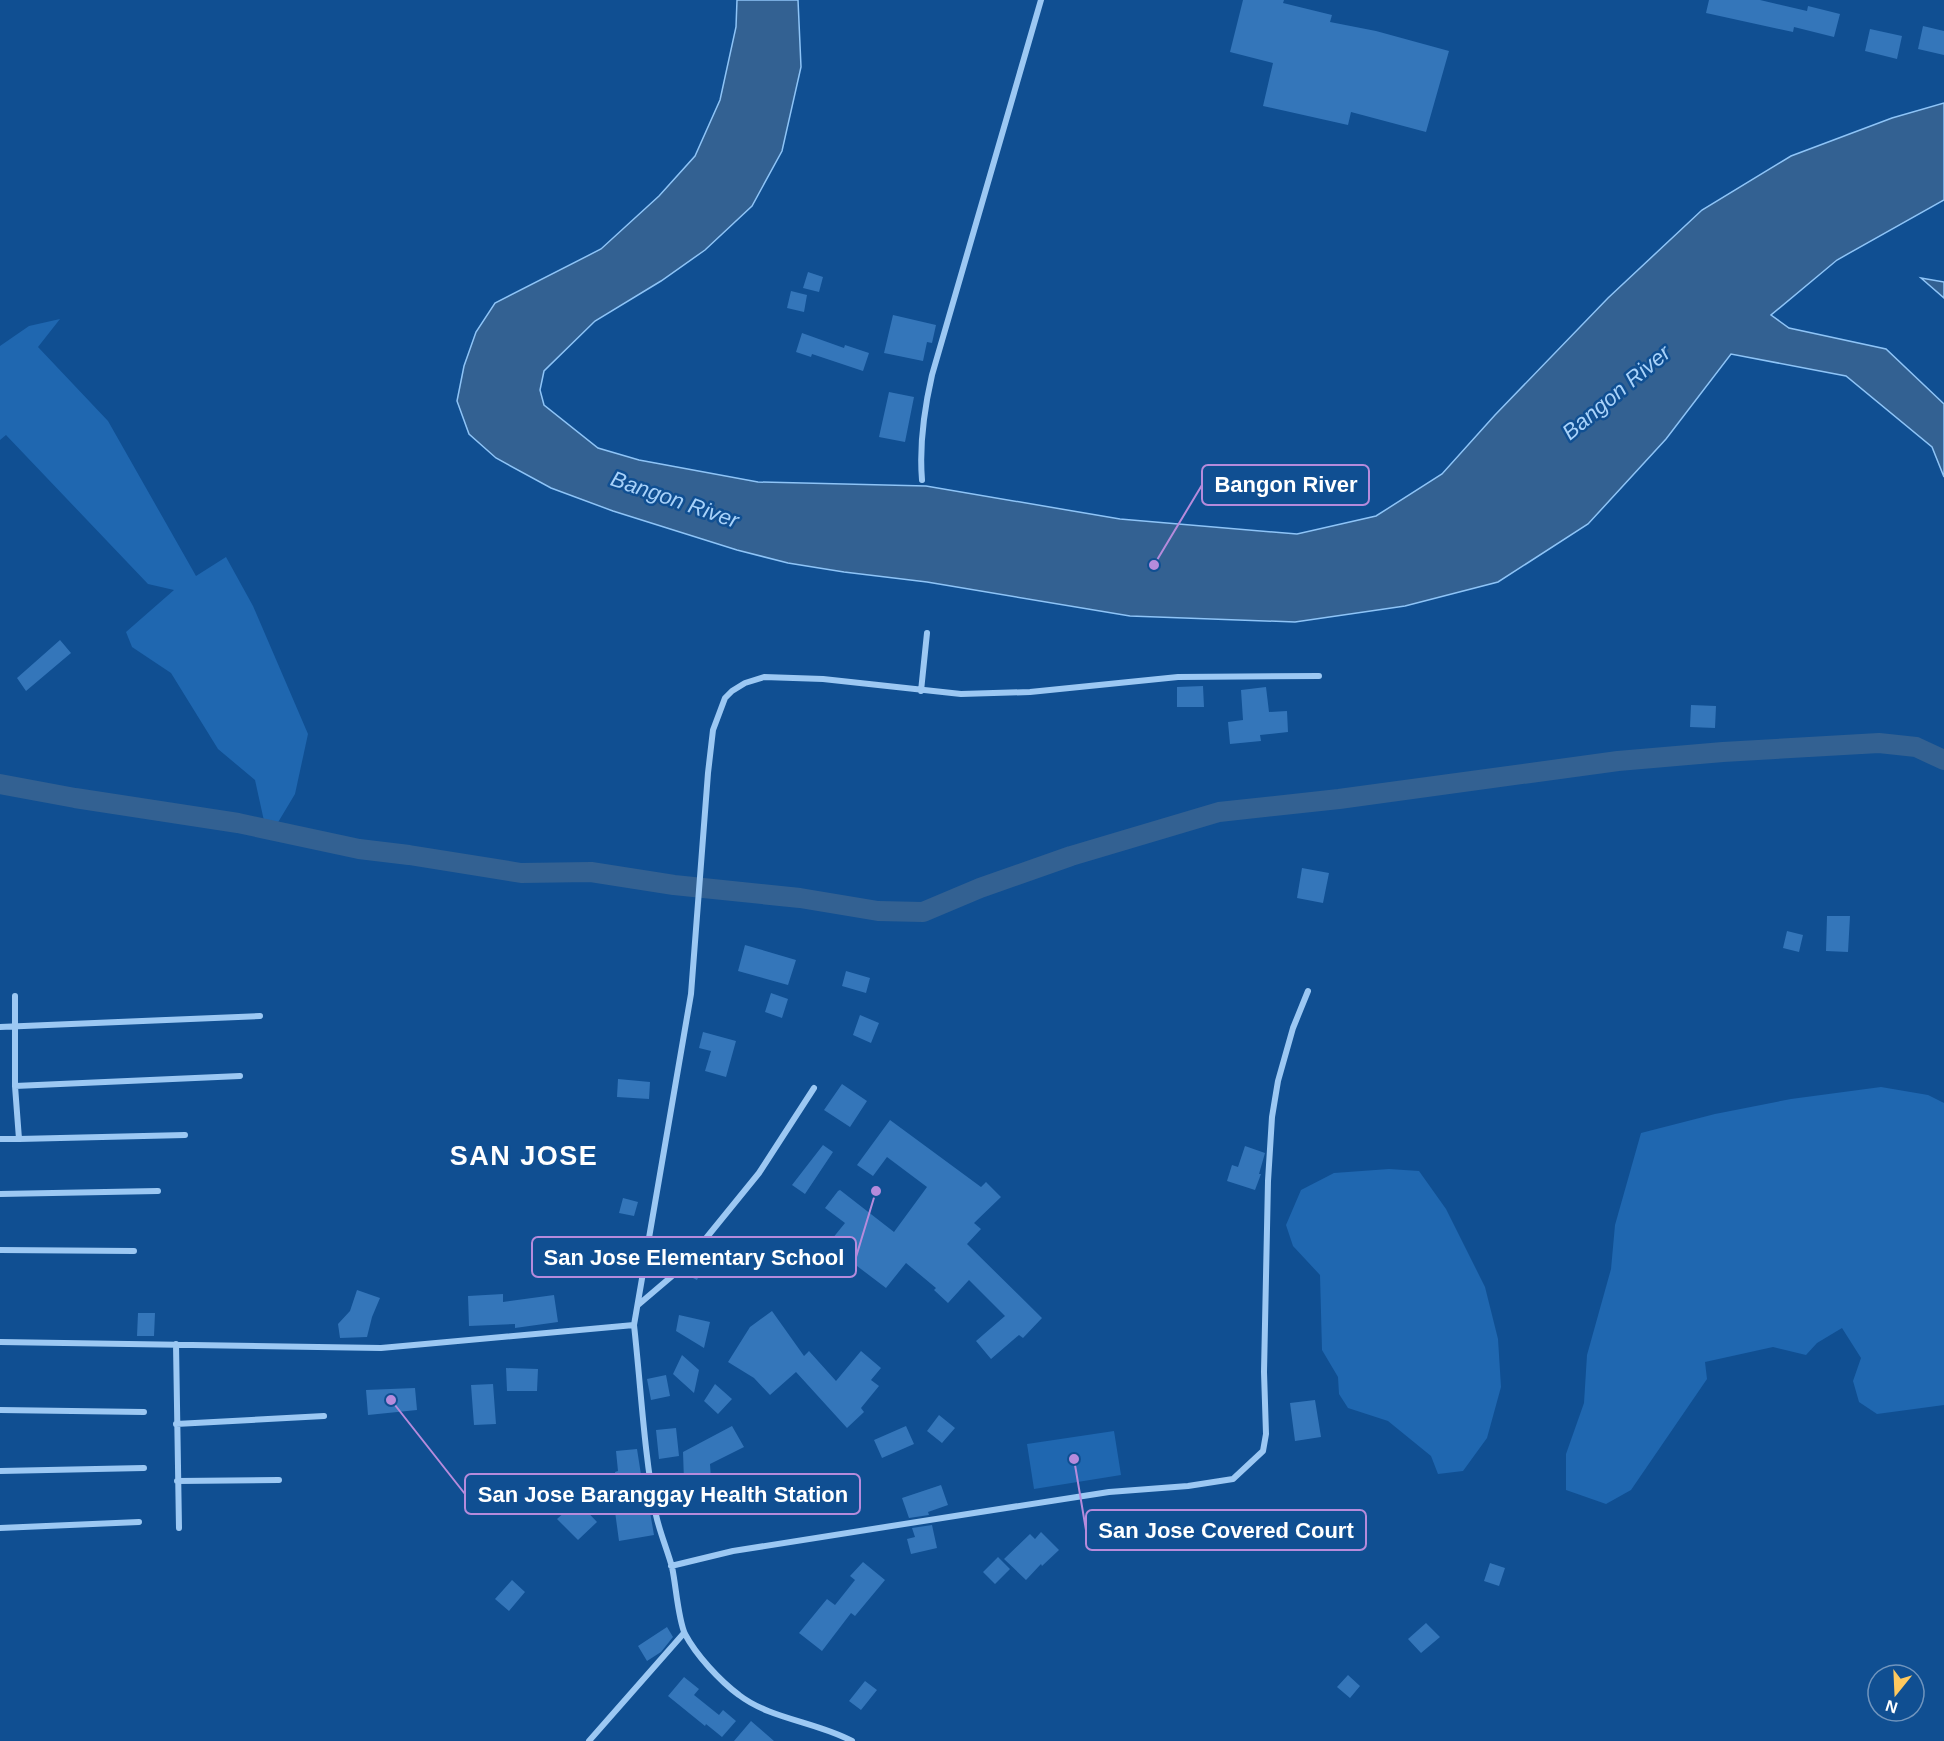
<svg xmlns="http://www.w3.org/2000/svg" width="1944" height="1741" viewBox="0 0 1944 1741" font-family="Helvetica,sans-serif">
<rect width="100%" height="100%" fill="#104f92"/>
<path fill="#1f67b0" d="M60,319L38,347L108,421L196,576L226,557L253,606L308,734L295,794L268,839L255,780L218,749L171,673L132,647L126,632L174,590L148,584L6,435L0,440V346L29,326Z
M1881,1087L1928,1095L1944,1103V1405L1877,1414L1859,1402L1853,1381L1861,1358L1842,1328L1817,1343L1806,1355L1773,1347L1705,1362L1707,1379L1631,1490L1606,1504L1566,1490V1454L1584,1403L1587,1355L1611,1269L1615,1225L1641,1133L1715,1114L1791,1099Z
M1389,1169L1419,1171L1446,1209L1485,1287L1498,1339L1501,1387L1487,1438L1463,1471L1438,1474L1431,1456L1388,1421L1348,1408L1339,1394L1338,1377L1322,1350L1320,1275L1293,1246L1286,1225L1301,1190L1334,1173Z
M1114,1431L1121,1475L1034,1489L1027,1444Z"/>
<path fill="#336192" stroke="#8ec4f7" stroke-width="1.5" d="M737,0H798L801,67L782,151L752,206L705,250L661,281L595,321L544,371L540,390L544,405L598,448L639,460L758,482L926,486L1120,519L1297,534L1376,516L1442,474L1495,415L1608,298L1702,210L1791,156L1892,118L1944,103V200L1837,260L1771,315L1789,328L1886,349L1944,404V477L1932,447L1846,376L1731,354L1666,439L1588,524L1498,582L1405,606L1295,622L1130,616L927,582L844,572L788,563L737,550L613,511L551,488L496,458L469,434L457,401L464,366L476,332L495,303L601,249L659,196L695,156L720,100L736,27Z
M1921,278L1944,282V298Z"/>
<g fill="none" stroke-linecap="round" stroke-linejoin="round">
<path stroke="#336192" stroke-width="20" d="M0,784L75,798L238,823L359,849L409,855L521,873L591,872L674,885L800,898L878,911L923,912L980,888L1071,856L1219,812L1339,799L1618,761L1723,752L1879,743L1916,747L1944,760"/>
</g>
<path fill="#3476ba" d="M1243,0H1284L1283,3L1332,15L1330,22L1376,31L1449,51L1426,132L1351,112L1348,125L1263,106L1273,63L1230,52Z
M1709,0H1760L1807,11L1808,6L1840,14L1834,37L1794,27L1793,32L1706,13Z
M1923,26L1944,31V55L1918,49Z
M1870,29L1902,36L1897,59L1865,51Z
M808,272L823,277L819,292L803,288Z
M791,291L807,295L804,312L787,308Z
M893,315L936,325L932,343L927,342L923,361L884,353Z
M802,333L844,348L845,345L869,353L863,371L812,354L811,357L796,352Z
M889,392L914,397L905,442L879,437Z
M60,640L71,653L26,691L17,678Z
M1203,686L1204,707H1177V687Z
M1266,687L1269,712L1287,711L1288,732L1260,735L1261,741L1230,744L1228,722L1243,720L1241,690Z
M1691,705L1716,706L1715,728L1690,727Z
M1302,868L1329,873L1323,903L1297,898Z
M1827,916H1850L1848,952L1826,951Z
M1787,931L1803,935L1799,952L1783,948Z
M745,945L796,960L788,985L738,971Z
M846,971L870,978L866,993L842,986Z
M771,993L788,999L782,1018L765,1012Z
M860,1015L879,1023L871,1043L853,1035Z
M703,1032L736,1041L726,1077L705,1071L711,1051L699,1048Z
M618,1079L650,1082L649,1099L617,1097Z
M842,1084L867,1101L850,1127L824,1110Z
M890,1120L981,1187L986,1182L1001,1197L974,1223L981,1229L967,1244L1042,1318L1023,1338L1019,1335L991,1359L976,1341L1005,1316L969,1280L948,1303L934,1290L936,1288L906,1263L886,1288L828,1244L845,1223L825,1208L838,1191L840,1190L894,1232L927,1187L887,1157L873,1176L857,1165Z
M823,1145L833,1152L805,1194L792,1185Z
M1245,1146L1265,1153L1259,1174H1261L1255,1190L1227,1181L1232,1165L1238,1167Z
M623,1198L638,1202L634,1216L619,1213Z
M670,1242L689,1251L691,1257L695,1258L699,1255L707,1259L697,1280L683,1273V1269L680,1266L673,1269L660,1263Z
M357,1290L380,1298L372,1317L367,1337L340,1338L338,1324L350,1311Z
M503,1294V1302L554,1295L558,1322L515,1328V1324L469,1326L468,1296Z
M772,1311L804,1356L809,1351L836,1381L861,1351L881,1368L871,1380L879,1386L861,1408L864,1412L847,1428L796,1372L770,1395L754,1378L728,1362L750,1327Z
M138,1313H155L154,1336H137Z
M679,1315L710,1322L704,1348L676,1331Z
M682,1355L699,1370L694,1393L673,1374Z
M506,1368L538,1369L537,1391H507Z
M666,1375L670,1396L651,1400L647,1379Z
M493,1384L496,1424L474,1425L471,1385Z
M715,1384L732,1399L718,1414L704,1401Z
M415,1388L417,1410L368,1415L366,1390Z
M1315,1400L1321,1437L1295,1441L1290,1403Z
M939,1415L955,1428L942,1443L927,1431Z
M732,1426L744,1447L710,1464L711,1479L684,1481L683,1452Z
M906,1426L914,1444L882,1458L874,1440Z
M676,1428L679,1456L659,1459L656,1430Z
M637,1449L647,1513L650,1512L654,1535L619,1541L611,1482L616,1481L615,1472L618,1471L616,1451Z
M941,1485L948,1505L928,1512L929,1515L909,1518L902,1498Z
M577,1501L597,1522L578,1540L557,1519Z
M932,1525L937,1548L911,1554L907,1539L915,1537L912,1528Z
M1041,1532L1059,1550L1042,1566L1041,1564L1026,1580L1004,1559L1030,1534L1035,1539Z
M998,1557L1010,1569L995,1584L983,1572Z
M863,1562L885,1580L855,1616L851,1613L822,1651L799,1633L827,1599L835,1605L855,1580L850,1576Z
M1490,1563L1505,1568L1499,1586L1484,1581Z
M512,1580L525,1592L509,1611L495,1599Z
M1426,1623L1440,1637L1421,1653L1408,1639Z
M667,1627L673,1637L661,1652L647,1661L638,1646Z
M1348,1675L1360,1686L1350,1698L1337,1687Z
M684,1677L699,1689L694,1695L719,1715L723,1710L736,1721L722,1737L706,1724L705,1726L668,1696Z
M865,1681L877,1690L861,1710L849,1701Z
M751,1721L774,1741H734Z"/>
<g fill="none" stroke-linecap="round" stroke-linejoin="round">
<path stroke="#3469a2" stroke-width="6" stroke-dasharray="6 3" stroke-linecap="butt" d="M678,1271L694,1253"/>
<path stroke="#9cc8f3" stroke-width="6" d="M922,480C919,444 924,410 932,375L1041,0
M921,691L927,633
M0,1027L260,1016
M15,1086V996
M0,1139H19L15,1086L240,1076
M19,1139L185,1135
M0,1194L158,1191
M0,1250L134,1251
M694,1253L759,1173L814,1088
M638,1305L678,1271
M634,1325C641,1388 644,1453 656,1515C660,1533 667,1549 672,1567C676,1585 678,1619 685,1634C696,1655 720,1681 739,1695C770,1719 817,1722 852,1741
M0,1342L381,1348L634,1325L691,994L708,773L713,730L725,698L732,691L745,683L764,677L823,679L961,694L1030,692L1178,677L1319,676
M176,1344L179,1528
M0,1410L144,1412
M176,1424L324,1416
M0,1471L144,1468
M177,1481L279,1480
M0,1528L139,1522
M671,1566L733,1551L974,1513L1109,1492L1188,1486L1233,1479L1263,1451L1266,1434L1264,1372L1268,1181L1272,1117L1278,1081L1293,1028L1308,991
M589,1741L684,1633"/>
</g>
<g text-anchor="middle" stroke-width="5" stroke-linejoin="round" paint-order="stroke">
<g font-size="22" font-style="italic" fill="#a8d2fa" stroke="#104f92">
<text transform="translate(1616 392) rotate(-40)" y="8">Bangon River</text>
<text transform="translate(675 499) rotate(19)" y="8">Bangon River</text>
</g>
<g font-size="27" font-weight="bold" letter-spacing="1.5" fill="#fff" stroke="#104f92">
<text x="524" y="1165">SAN JOSE</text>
</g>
</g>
<path fill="none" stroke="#b68bdc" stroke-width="2" d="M1154 565L1202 485M876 1191L856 1257M391 1400L465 1494M1074 1459L1086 1530"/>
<g fill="#b68bdc" stroke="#104f92" stroke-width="2">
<circle cx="1154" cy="565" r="6"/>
<circle cx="876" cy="1191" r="6"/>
<circle cx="391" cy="1400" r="6"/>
<circle cx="1074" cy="1459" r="6"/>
</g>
<g fill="#104f92" stroke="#b68bdc" stroke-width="2">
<rect x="1202" y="465" width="167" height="40" rx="6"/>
<rect x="532" y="1237" width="324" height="40" rx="6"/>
<rect x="465" y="1474" width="395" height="40" rx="6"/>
<rect x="1086" y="1510" width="280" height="40" rx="6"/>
</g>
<g font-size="22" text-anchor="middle" font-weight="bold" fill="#fff">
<text x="1286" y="492">Bangon River</text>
<text x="694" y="1265">San Jose Elementary School</text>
<text x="663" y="1502">San Jose Baranggay Health Station</text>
<text x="1226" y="1538">San Jose Covered Court</text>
</g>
<g transform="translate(1896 1693) rotate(198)"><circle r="28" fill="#104f92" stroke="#7095be" stroke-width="1.5"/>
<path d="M0-4.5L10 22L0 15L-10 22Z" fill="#ffc95e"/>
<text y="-9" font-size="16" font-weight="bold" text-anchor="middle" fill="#ffffff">N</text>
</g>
</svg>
